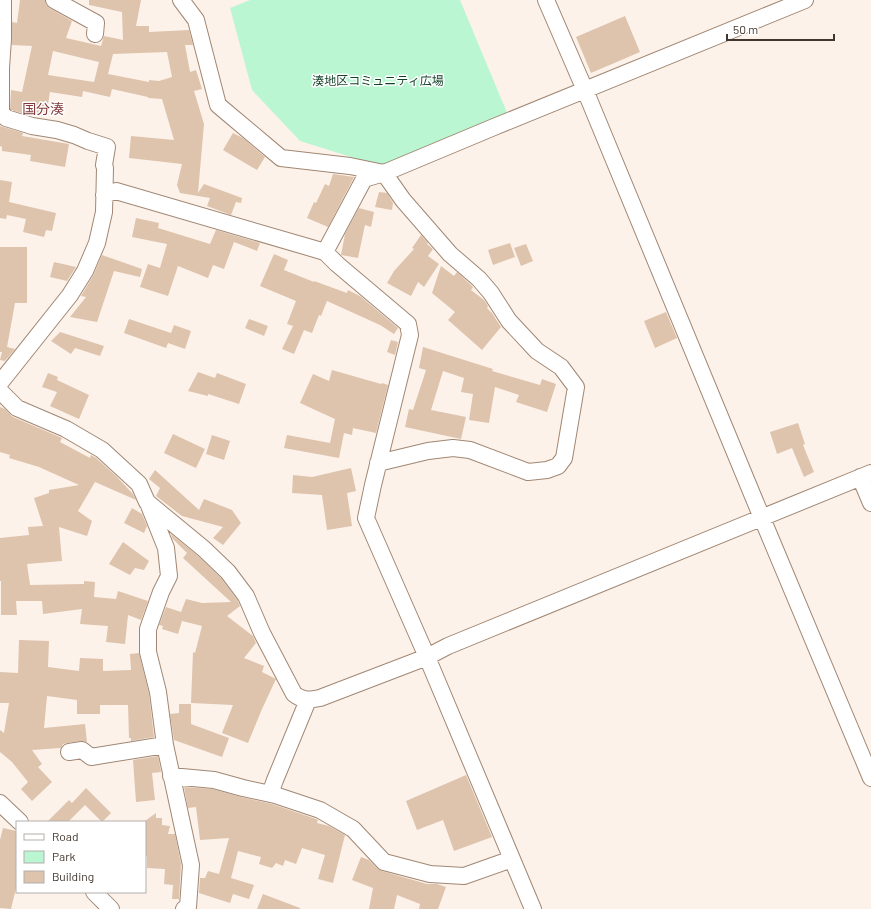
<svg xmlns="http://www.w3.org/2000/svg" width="871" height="909" viewBox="0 0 871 909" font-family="Barlow,'Noto Sans JP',sans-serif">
<rect width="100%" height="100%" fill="#fdf2e9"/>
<path fill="#baf6d2" d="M250,0H460L508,115L383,167L300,141L252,90L230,8Z"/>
<path fill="#dec3ad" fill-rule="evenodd" d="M20,0H45L46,5L49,8L72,21L66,38L101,46L104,36L123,40L122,12L89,5V0H141L136,26H149V32L189,30L193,45H185L190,72L196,70L202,89L194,91L204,124L198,193L204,184L242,198L241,203L236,202L231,215L207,206L210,198L180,193L177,185L182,164L129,158L131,136L174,140L162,99L148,98V97L112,89L110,97L83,91L82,97L50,92L46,116L26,113L25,114L11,110L10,109L11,90L22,92L32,46L12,45V22L17,23ZM53,51L99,62L94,82L48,75ZM167,52L172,77L159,81L149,80V82L108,74L113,54Z
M625,16L640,52L591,73L576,37Z
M0,126L23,133L22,136L69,144L65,167L30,161L31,155L2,151V147L0,146Z
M233,133L243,138L265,157L257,170L223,150Z
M333,174L354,177L328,227L307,218L314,202L316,203L325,184L329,186Z
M0,180L12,182L9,202L56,213L52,231L46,230L44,237L23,232L26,219L7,215L6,219L0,218Z
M379,192L387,193L393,203L392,210L375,207Z
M359,208L374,212L371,227L365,225L358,258L341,255L345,234Z
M136,218L159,223L158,228L210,244L216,230L260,243L257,251L234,242L224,269L213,265L208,278L178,266L168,296L140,287L148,264L160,268L167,244L132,237Z
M421,235L428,243L427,244L433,249L428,256L439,264L424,287L418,282L411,296L387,283L394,271L414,249L412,248Z
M510,243L515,257L493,265L488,250Z
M526,244L533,261L521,266L514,248Z
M0,247H27V303H15L7,347L15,349L5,361L0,360L2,352H0Z
M274,254L288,260L284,270L314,282V281L347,293L348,290L360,296L398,328L394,334L380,325L327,301L321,316L319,315L312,333L304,330L294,354L282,349L293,326L287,324L296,301L260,286Z
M102,255L142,269L140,277L114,271L97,322L70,317L86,297L81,296L93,276Z
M54,262L76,267L67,281L50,277Z
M441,266L454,276L457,272L472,286L473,287L471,290L484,300L488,306L487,308L492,313L501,327L482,350L448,320L455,312L432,293Z
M666,312L677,338L655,348L644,321Z
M129,319L171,333L174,325L191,331L185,349L168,343L166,348L124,333Z
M249,319L268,326L264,336L245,328Z
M60,332L104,346L100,356L75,348L71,354L51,341Z
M391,340L398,342L395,355L387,352Z
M423,347L493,369L492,371L540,385L542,379L556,384L547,412L516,402L519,395L495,387L489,423L469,420L473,394L461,392L464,378L443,371L431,410L466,417L461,439L405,427L409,409L413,410L426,370L419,368Z
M332,370L381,384L382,383L388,385L376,433L353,428L352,435L344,433L339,458L284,448L287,435L330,443L335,419L300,403L313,374L329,381Z
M198,372L215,378L217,373L246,384L239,404L208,394V396L188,391Z
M48,373L58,377L57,380L89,395L79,419L50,406L57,392L42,387Z
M0,407L5,409L13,417L62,438L60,442L90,458L91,455L96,458L116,476L133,494L136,500L95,482L78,511L92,521L87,536L59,527L62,561L27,564L30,585L84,584V581L95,582L94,597L116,599L118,591L148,601L141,620L128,615L125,644L106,642L108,626L80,624L82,609L43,614L42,601H16L17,615H1V581H0V538L29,535L28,527L43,526L34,498L49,493V490L79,485L39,467L9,458L10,455L0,452Z
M798,423L805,444L803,445L814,472L804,477L792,448L777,454L770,432Z
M173,434L205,449L196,468L164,453Z
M212,435L230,441L224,460L206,454Z
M351,468L356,491L347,493L352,526L327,530L322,495L292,493L293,475L312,477Z
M155,470L199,510L204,499L232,510L241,523L223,545L213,538L223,527L182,516L156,496L160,488L149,479Z
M132,508L142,514L147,526L144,533L124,523Z
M171,534L198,556L221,578L238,601L240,606L227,616L253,636L256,643L244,658L264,666L262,672L276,679L262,709L248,743L222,733L233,705L191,703L193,652L195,653L202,626L182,621L178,634L162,629L163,626L159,625L166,607L181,612L186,599L202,603L231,602L183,558L187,553L172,538Z
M123,542L149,561L144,570L135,568L130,575L109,564Z
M19,640L49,641L48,667L79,671L80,658L103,659V671L131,670L130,654L139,653L149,694L154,737L131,741V738H129L128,705H100V714H77V700L47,696L44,728L85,724L87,742L81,741L67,743L63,744L61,748L32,750L42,764L38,767L52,782L32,801L21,789L28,782L12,762L0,752V730L4,733L9,703H0V672L18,673Z
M179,704H191V724L229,738L222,757L174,740L170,714L179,713Z
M158,756L161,772L152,773L155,800L136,802L133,760Z
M466,775L492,837L454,851L443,820L417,830L406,801Z
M184,787L212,789L241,797L272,804L316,819L318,820L317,823L329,826L345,835L333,883L318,879L325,855L302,848L296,864L285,860L283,866L276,863L272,868L259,864L261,857L238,851L231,878L254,885L249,899L233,894L230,903L199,893L200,878H205L208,871L219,874L229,838L200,840L196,807L188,808Z
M86,788L111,813L102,822L85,805L68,822H47L69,800L72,803Z
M156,813V818H162V825L170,826L168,834H175L181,864L179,899H172L173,885L164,884L165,869L147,868V856H145V821Z
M3,828L17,831V884L11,909L0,908V840Z
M361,857L369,860L377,868L382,871L427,884H437L446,887L438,909H419L420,904L397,895L394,909H369L373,888L352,880Z
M263,894L300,908V909H257Z"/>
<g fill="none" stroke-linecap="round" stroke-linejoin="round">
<g stroke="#a18773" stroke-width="18">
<path id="minor" d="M54,0L96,23L95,34
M181,0L196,20L218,105L281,158L350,166L384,173L403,200L450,254L479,279L491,293L509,321L537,351L561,367L576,387L564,458L558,466L547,470L528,472L470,450L453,448L428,451L378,463
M546,0L585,90L762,518L871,778
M104,195L116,191L325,252L337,264L408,324L410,335L373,485L366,518L427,657L533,909
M325,252L364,179L384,173L494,127L805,0
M0,383L70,295L85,271L97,243L104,212L105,168L104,165L107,147L88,141L74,135L57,130L32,126L6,118L1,112V68L3,39V0
M0,391L17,408L66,429L102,450L139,484L147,502L204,549L228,572L246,596L262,633L294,694C303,701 309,700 320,698L427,657L448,646L871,473
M860,477L871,503
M148,503L166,548L169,576L161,592L148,629V652L158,692L165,745L191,865L188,907L184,909
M308,700L275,780L271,791L275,795L320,810L353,829L384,862L430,874L464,876L512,859
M69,752L82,750L91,757L165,745
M171,776L214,780L243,788L275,795
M0,803L20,822
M94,892L111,909"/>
</g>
<use href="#minor" stroke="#fff" stroke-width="16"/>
</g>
<g text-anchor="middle" stroke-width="3" stroke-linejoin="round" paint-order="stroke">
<g font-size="12" fill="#133f29" stroke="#fff">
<text x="378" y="85">湊地区コミュニティ広場</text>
</g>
<g font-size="14" fill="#81393a" stroke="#fff">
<text x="43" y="114">国分湊</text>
</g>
</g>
<rect x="16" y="821" width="130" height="72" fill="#ffffff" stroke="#b3afab"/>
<rect x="24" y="834" width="20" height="6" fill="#ffffff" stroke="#b3afab"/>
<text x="52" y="841" font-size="12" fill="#41362d">Road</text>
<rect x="24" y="851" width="20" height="12" fill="#baf6d2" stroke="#b3afab"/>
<text x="52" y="861" font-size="12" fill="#41362d">Park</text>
<rect x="24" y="871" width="20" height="12" fill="#dec3ad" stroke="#b3afab"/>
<text x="52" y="881" font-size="12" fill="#41362d">Building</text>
<path d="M727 34v6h107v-6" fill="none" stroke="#41362d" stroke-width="2"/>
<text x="733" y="34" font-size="12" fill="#41362d" stroke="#ffffff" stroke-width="3" paint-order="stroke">50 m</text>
</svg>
